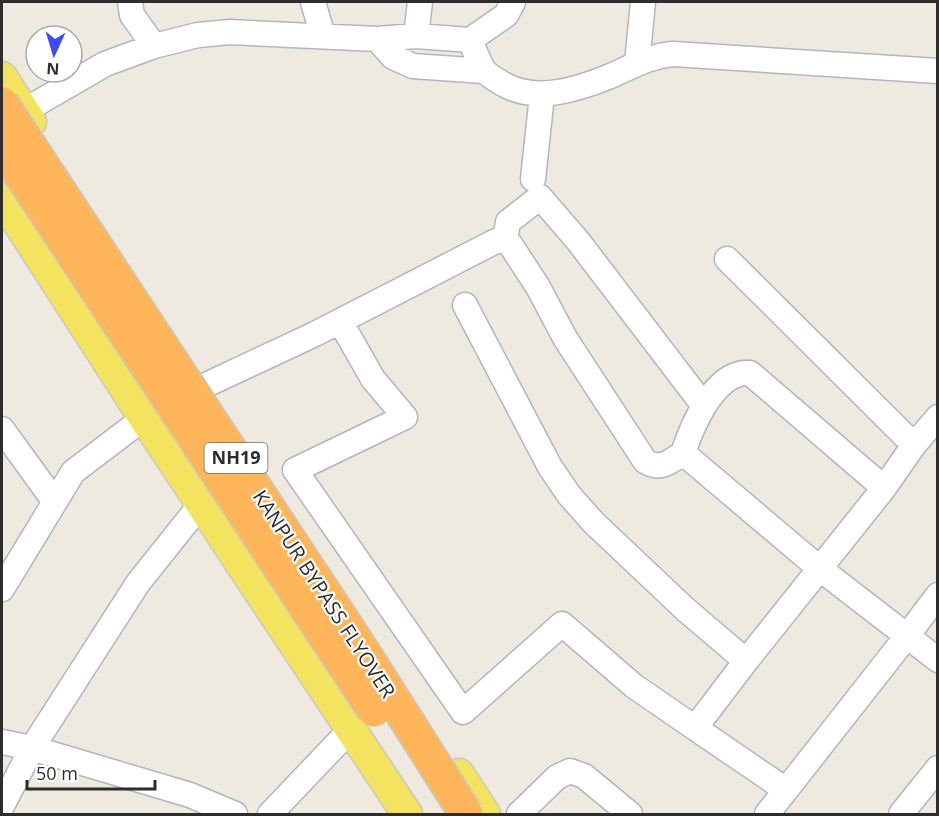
<svg xmlns="http://www.w3.org/2000/svg" width="939" height="816" viewBox="0 0 939 816" font-family="'Open Sans',sans-serif">
<rect width="100%" height="100%" fill="#efeae0"/>
<g fill="none" stroke-linecap="round" stroke-linejoin="round">
<g stroke="#b3b4c1" stroke-width="27">
<path id="minor" d="M130,2L132,15L154,46
M313,2L323,36
M416,36L420,2
M377,39L393,57L413,66L484,71
M470,40L506,15L513,2
M637,63L643,2
M24,111L105,64L154,46L198,35L230,32L377,39L416,36L470,40C474,49 478,60 483,69C488,76 498,81 505,85C537,102 576,90 608,77C630,68 648,56 673,54L938,71
M533,179L542,95
M505,240L508,222L540,197L578,241L704,406
M727,259L914,445
M465,305L550,467L569,495L594,523L685,609L746,661L695,728L786,790L767,814
M340,321L373,379L405,417L295,470L463,712L562,624L634,686L695,728
M2,429L55,502
M683,453C692,426 715,370 750,373L884,488
M2,589L73,472L144,418L206,385L315,334L496,241L505,240L510,244L538,287L565,338L645,461C661,471 669,462 683,453L819,568L907,636L938,595
M746,661L884,488L914,445L938,417
M2,742L32,748L190,795L235,814
M786,790L907,636L938,660
M2,806L32,748L138,583L201,504
M270,814L351,729
M519,814L557,777L570,771L584,776L630,814
M901,814L938,768"/>
</g>
<g stroke="#c8c8c8" stroke-width="33">
<path id="major" d="M2,77L31,122
M2,198L144,418L407,814
M459,774L485,814"/>
</g>
<use href="#minor" stroke="#fff" stroke-width="24"/>
<use href="#major" stroke="#f4e35f" stroke-width="30"/>
<g stroke="#c8c8c8" stroke-width="36" stroke-linecap="butt">
<path id="highway-bridge" d="M2,104L364,653L466,814
M2,146L374,710"/>
</g>
<use href="#highway-bridge" stroke="#ffb55a" stroke-width="33"/>
</g>
<g text-anchor="middle" stroke-width="4.5" stroke-linejoin="round" paint-order="stroke">
<rect fill="#fff" stroke="#6c6c6c" stroke-width="1.5" x="204.5" y="443" width="63" height="30" rx="4.5"/>
<g font-size="18" font-weight="bold" fill="#2d2d2d">
<text x="236" y="464">NH19</text>
</g>
<g font-size="20" fill="#2d2d2d" stroke="#fff">
<text transform="translate(324 594) rotate(57)" y="7">KANPUR BYPASS FLYOVER</text>
</g>
</g>
<rect width="939" height="816" fill="none" stroke="#2d2d2d" stroke-width="6"/>
<g transform="translate(54 54) rotate(184)"><circle r="28" fill="#ffffff" stroke="#ababab" stroke-width="1.5"/>
<path d="M0-4.5L10 22L0 15L-10 22Z" fill="#3d4afe"/>
<text y="-9" font-size="16" font-weight="bold" text-anchor="middle" fill="#2d2d2d">N</text>
</g>
<path d="M27 780v9h128v-9" fill="none" stroke="#2d2d2d" stroke-width="3"/>
<text x="36" y="780" font-size="18" fill="#2d2d2d" stroke="#ffffff" stroke-width="4.5" paint-order="stroke">50 m</text>
</svg>
